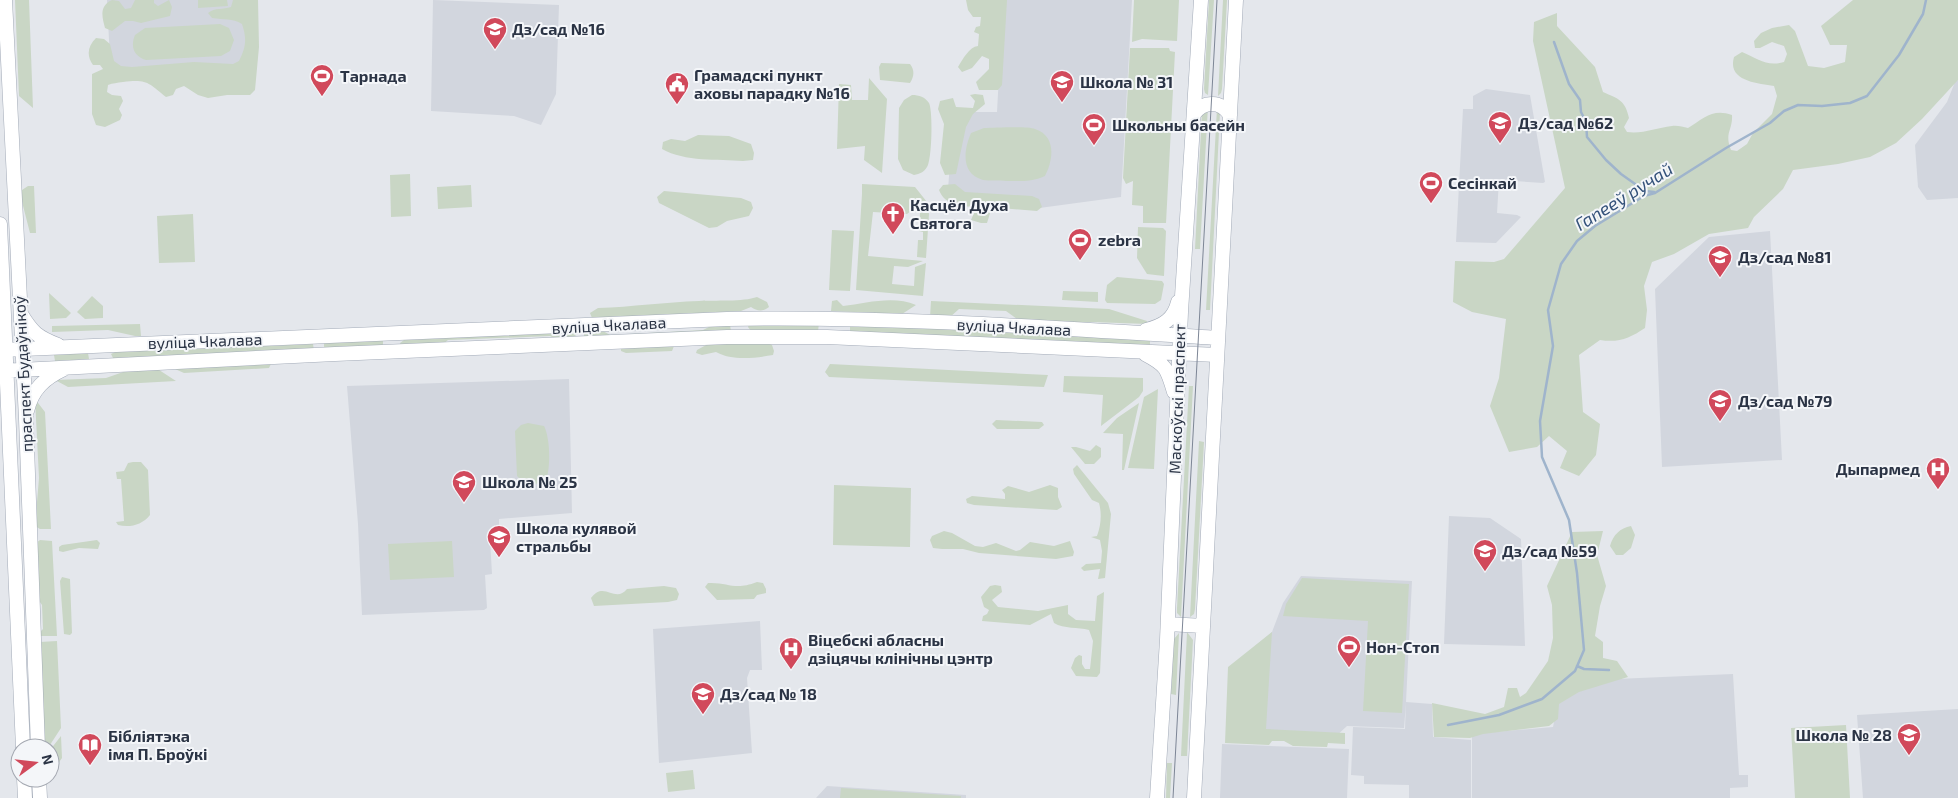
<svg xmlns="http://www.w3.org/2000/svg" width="1958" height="798" viewBox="0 0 1958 798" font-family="'Exo 2',sans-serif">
<rect width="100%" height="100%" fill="#e4e7ec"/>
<path fill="#d2d6de" d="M107,0H250L253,71L111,80Z
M433,0L559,5L556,94L541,125L514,116L431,111Z
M1003,0H1132L1121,197L1032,209L947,202L954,112H997Z
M1958,80V198L1927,200L1918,187L1915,145L1947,102L1955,82Z
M1486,89L1530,95L1545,182L1543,183L1499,180L1497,213L1517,215L1521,217L1496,243L1456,242L1463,109H1473V96Z
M1770,231L1782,460L1662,467L1655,289L1709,237Z
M569,379L572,513L499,519V538L490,539L492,574L485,575L487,608L484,610L362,615L358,524L347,386Z
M1449,516L1490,518L1521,539L1525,646L1444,644Z
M1301,576L1412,581L1406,702L1432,704L1433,737L1471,740V798H1409V785L1364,784V776L1351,775L1353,727L1405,729L1406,703L1404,728L1347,726L1334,738L1233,731L1255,646L1272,632L1283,603Z
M760,621L762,670H750L747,678L752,753L659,763L653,629Z
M1733,674L1739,775H1748V787L1730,788V798H1472V734L1553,727L1558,703L1577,691L1616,679Z
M1958,709V798H1863L1857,715Z
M1222,744L1349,749L1347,798H1220Z
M827,786L966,795V798H816Z"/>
<path fill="#c9d6c5" d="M15,0H29L33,108L19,96Z
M112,0L119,1L125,9L131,8L135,0H154V3L158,6L169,0L172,7L170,16L141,23L133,21H125L112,31L105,28C102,17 99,6 112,0Z
M198,0H227L228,6L198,8Z
M233,0H258L259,47L255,90L250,95H227L208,98L198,95L184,86L176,89L173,95L166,97C148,83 148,79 123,82C117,83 113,83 108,85L107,92L112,95L121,96L123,101L119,109L122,115L120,120L105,127L96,125L92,114V74L103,69L100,65H93C86,55 88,46 96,38L104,39L110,44L114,61L121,66L132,67L194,62L233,64L239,61C246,47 247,39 242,24C232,18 224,20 212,18L208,13C215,7 223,10 231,7Z
M966,0H1007L1002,85L998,90H979L976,82L989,69V59L982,56L972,68L962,72L958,67C963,59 969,47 978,46L979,34L974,32L976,27L980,26L981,17H973L968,10Z
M1134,0H1179L1177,41L1142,39L1132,42Z
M1209,0H1214L1208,95L1205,93L1204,89Z
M1223,0H1227L1222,89L1221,93L1218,96Z
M1853,0H1958V80L1922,119L1896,143L1870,157L1838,164L1793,170L1783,189L1754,217L1748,228L1709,234L1674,254L1652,262L1644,286L1647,310L1645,328C1630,338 1619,343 1600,340L1579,355L1583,412L1600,424L1596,455L1579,476L1560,468L1567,451L1549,436L1537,447L1509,452L1490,406L1499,378L1506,319L1472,312L1453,302L1455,261L1494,262L1504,259L1565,188L1533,41L1534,22L1557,13V26L1595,67L1603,92C1619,99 1625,100 1629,118L1624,127L1627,132C1643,134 1656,128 1672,126C1677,125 1683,127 1688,128C1704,118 1713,108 1732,115C1733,130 1724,133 1731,150L1737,151L1747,144L1753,133L1772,114L1777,96L1774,86C1757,83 1727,81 1734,57L1742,52C1758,59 1767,67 1784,62L1787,54L1784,46L1772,42L1760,48H1755L1754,41L1761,33L1772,28L1789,25L1795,31L1808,66L1824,68L1845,62L1847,45H1830L1821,26Z
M220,24L229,28L234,40L230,51L221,56L146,60C134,56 130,47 135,35L145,28Z
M1130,48H1169L1170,51L1175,52L1166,223H1143V206L1132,205L1133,181L1126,184L1123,178Z
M881,63L910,64C915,70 914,77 910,83L880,80L879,67Z
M869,78L887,99L882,173L864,160L865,146L837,149L839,84L851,85L852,100H868Z
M975,94L983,95L985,104L973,114L966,127L956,174L945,175L940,163L944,124L938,109L940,101L953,98L956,107L973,108L975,101L970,95Z
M912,95C919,95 925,97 929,103C933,111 932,160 927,167C924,172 920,174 914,175L903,170L898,159L899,108L904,100Z
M1208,106L1200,249H1195L1202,111Z
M1217,108L1220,112L1210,310H1206Z
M984,128C995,128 1027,126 1035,129C1057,136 1053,161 1045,176C1032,182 1021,181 1007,181C999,180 990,181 983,180C960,174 964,149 971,133Z
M698,135L729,136L751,144L754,153L753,160L743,161C718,159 685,162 662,149L663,142L671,139L685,141Z
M410,174L411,216L391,217L390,175Z
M862,184L915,187L927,202L929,214L926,258L917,257L918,240H923V232L919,231L920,213L911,211L907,214L873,212L868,256L923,261L908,267L894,266L892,284L914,286L915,267L926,263L923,296L856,290L862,194Z
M955,184L965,192L1032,196L1039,199L1042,207L1037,211L1000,208L991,210L987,223H981L971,220L974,213L979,212L976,207C962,206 945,206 939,190L943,185Z
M471,185L472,207L438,209L437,187Z
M28,186H34L36,233H30L21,198L22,190Z
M664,191L741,198L751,202L753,208L749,216L727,221L717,227L709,228L659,203L657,197Z
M193,214L195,262L159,263L157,216Z
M1138,227L1163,228L1166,231L1164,276L1147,274L1137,258Z
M832,230L854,231L850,291L829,290Z
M1117,277L1162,281L1164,284L1161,300L1155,304L1107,303L1105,300L1107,285Z
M1063,291L1098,292V302L1062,300Z
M49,293L71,313L66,318L50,319Z
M92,296L103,306V318L85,319L77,312Z
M757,297L767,302L769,307C763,312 757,311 751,307L741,311L592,318L590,313L598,308C632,307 665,302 699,301C715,300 743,302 757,297Z
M837,300L843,306C866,303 894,295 916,305L902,314L831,311L832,301Z
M931,301L1109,309L1147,321L1148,324L1092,322L1064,324L1017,319L1006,311L959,309L949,318L930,317Z
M819,322L818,332L751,331L748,327L749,324Z
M140,324L141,336H135L108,330L52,332V326Z
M850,324L1150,337V347L850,331Z
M730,325L731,331L584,338V332L603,331L610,335L703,330L711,326Z
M575,332L576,339L558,340L550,336L448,340L442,345L401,346L400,343L404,340Z
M378,339L383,340V345L324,351V343Z
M765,342L772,345L774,351L773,355C755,358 732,361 716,352L702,355L696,353L697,350L708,344Z
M313,344L314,351L113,358L111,354L115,352Z
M674,346L672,351L626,353L621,351V347Z
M88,353L89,359L55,361L54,355Z
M273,360L269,368L184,373L166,365Z
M830,364L1048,375L1044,387L829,377L825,372Z
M156,368L176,381L68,387L55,380L106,378L129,370Z
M1064,376L1143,378V391L1139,397L1101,426L1103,395L1063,392Z
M1189,386H1193L1181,617L1177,613V608Z
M1158,389L1154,469L1128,468L1144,397Z
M35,399L45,412L51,529H40L35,526L39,478Z
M1139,403L1124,470H1122L1123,434L1103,433L1117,418Z
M996,420L1042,422L1044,425L1039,429H997L992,424Z
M528,423L544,426C550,437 551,467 546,480L541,483L526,485L517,476L515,431L521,425Z
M1199,441L1204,442L1195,609L1194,614L1190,617Z
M1096,445L1101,448V457L1094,464H1085L1071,447H1076L1090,451Z
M133,462H141L148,470L150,515C142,525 130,528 118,525L116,522L124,521L121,479H117L116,472L124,471L128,463Z
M1077,465L1108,503L1111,514L1105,578L1098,579L1100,569L1084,571L1081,568L1086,564L1101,563L1102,551L1100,540L1091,537L1097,536C1101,525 1102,514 1099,503L1092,500L1074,474L1073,469Z
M834,485L911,488L910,547L833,545Z
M1050,485L1058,488V497L1062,507L1057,510L974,505L967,503L966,499L972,496L1005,499V494L1002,490L1008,486L1029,492Z
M1631,526L1635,535L1631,548L1623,555H1616L1610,546C1613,535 1620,528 1631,526Z
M944,531L952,533L975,546L983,547L996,543L1016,551L1020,550L1030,542L1054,546L1070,541L1074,552L1073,556L1056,559L979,553L963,549H942L933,548L930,540L932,536Z
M1603,531L1597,555L1606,586L1600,606L1595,636L1603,642V658L1617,661L1628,677L1579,692L1559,704L1558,719L1549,726L1483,734L1470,738L1434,737L1432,703L1485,714L1504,707L1508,688H1517L1520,697L1526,693L1548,661L1553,638L1552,605L1547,586L1572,532Z
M40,540L52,541L57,636H40L39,633L43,629L42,605L38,599L36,543Z
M97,540L100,543L98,549L79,548L63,552L59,551V547L62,545Z
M452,541L454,577L390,580L388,544Z
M62,577L70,579L72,633L70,635L64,634L60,581Z
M1302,578L1409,584L1402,713L1363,711L1368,621L1283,616L1286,604Z
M757,582L763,583L766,589V593L757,595L754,599L717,600L705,587L708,583C729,582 734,591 757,582Z
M995,585L1001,586L1002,592L992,600L998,607L1038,611L1068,605V614L1076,620L1095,621L1097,596L1104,592L1100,673L1097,677L1076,676L1071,668L1075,658L1079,655L1082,656V664L1085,669H1090L1093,641L1089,630C1078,627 1064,629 1054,623L1051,614L1030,625L982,621L983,616L987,614L989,610L984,607L981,597L990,586Z
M664,586L676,588L679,594L677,600L668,602L594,606L591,598C604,580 615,604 627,589Z
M1187,632L1193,640L1187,756H1181Z
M1272,632L1266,729L1345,733V744L1328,743L1327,747L1293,746L1284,741H1272L1269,745L1225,743L1228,667Z
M1179,633L1176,695L1171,694L1174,639Z
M57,641L61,728L48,748H43L40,642Z
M1846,725L1850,798H1795L1791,728Z
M61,736L62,758L52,772L50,750Z
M1167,763H1172L1170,798H1166Z
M693,770L695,789L668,792L666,773Z
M841,788L961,796V798H840Z"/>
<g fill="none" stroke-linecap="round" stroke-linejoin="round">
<path stroke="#9fb4cc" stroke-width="2.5" d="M1554,42L1569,84L1580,100L1581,112L1586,122L1587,137L1606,160L1621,174L1645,191L1654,192
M1577,666L1584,669L1609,670
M1448,725L1499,715L1542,699L1575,671L1584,650L1577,573L1569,520L1542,457L1540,421L1553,346L1548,310L1561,264L1577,241L1595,226L1644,196L1655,193L1726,148L1770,123L1784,111L1798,105L1822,106L1850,103L1867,96L1899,55L1923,14L1926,0"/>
<g stroke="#a3abb8" stroke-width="15">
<path id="major" d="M5,0L26,419L38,748
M1194,114C1204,100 1221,101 1230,115
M0,224L23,748
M21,314C32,332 37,337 58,345
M1146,330C1163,326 1174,319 1178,302
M0,350L727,319C891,316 1055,328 1218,338
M1145,354C1166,365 1167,368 1174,392
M0,371L335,354L727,337H827L1217,355
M27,411C32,389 45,378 64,369
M1168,624L1203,626
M24,778L25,798
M39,778L40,798
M1157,798L1167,640L1181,312L1201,0
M1194,798L1236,0"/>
</g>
<use href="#major" stroke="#fff" stroke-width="14"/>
<path stroke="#7d8696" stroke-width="1" d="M1173,798L1217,0"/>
</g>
<defs>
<g id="school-pin" transform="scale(1.25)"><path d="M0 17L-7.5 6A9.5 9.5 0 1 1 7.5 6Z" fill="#d1495b" stroke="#f4f6f9"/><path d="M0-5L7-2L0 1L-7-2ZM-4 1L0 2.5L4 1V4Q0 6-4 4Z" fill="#fff"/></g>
<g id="stadium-pin" transform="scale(1.25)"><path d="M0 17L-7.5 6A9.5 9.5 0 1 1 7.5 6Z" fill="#d1495b" stroke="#f4f6f9"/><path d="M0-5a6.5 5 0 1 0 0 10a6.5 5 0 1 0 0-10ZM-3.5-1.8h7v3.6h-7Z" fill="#fff"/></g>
<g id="civic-pin" transform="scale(1.25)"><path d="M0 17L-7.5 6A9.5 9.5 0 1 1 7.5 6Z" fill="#d1495b" stroke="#f4f6f9"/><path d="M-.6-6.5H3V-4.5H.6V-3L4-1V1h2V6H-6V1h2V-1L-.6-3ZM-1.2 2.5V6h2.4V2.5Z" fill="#fff"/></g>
<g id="church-pin" transform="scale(1.25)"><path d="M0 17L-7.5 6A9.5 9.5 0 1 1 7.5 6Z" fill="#d1495b" stroke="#f4f6f9"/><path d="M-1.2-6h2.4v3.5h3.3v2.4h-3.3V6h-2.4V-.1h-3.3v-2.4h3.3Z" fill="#fff"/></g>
<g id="hospital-pin" transform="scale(1.25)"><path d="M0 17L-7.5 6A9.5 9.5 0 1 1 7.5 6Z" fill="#d1495b" stroke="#f4f6f9"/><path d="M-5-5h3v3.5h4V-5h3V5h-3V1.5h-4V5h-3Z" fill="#fff"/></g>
<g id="library-pin" transform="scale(1.25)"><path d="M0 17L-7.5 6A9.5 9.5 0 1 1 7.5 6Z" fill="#d1495b" stroke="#f4f6f9"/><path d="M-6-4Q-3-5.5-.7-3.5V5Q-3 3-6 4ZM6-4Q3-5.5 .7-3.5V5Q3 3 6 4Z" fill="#fff"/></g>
</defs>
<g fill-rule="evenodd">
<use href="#school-pin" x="495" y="29"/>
<use href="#stadium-pin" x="322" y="76"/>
<use href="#school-pin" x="1062" y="82"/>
<use href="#civic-pin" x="677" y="84"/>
<use href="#school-pin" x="1500" y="123"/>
<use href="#stadium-pin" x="1094" y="125"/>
<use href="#stadium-pin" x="1431" y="183"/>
<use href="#church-pin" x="893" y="214"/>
<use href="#stadium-pin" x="1080" y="240"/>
<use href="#school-pin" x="1720" y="257"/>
<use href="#school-pin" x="1720" y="401"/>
<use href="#hospital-pin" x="1938" y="469"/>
<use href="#school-pin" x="464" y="482"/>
<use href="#school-pin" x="499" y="537"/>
<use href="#school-pin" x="1485" y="551"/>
<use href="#stadium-pin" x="1349" y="647"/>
<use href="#hospital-pin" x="791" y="649"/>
<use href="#school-pin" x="703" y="694"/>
<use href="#school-pin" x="1909" y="735"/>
<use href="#library-pin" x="90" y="745"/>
</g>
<g text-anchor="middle" stroke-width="4" stroke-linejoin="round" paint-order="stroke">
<g font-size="16" font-weight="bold" fill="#2b3445" stroke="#f4f6f9" text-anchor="start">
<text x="512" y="35">Дз/сад №16</text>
<text x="694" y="81">Грамадскі пункт<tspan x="694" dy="18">аховы парадку №16</tspan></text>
<text x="340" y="82">Тарнада</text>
<text x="1080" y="88">Школа № 31</text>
<text x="1518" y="129">Дз/сад №62</text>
<text x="1112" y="131">Школьны басейн</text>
<text x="1448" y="189">Сесінкай</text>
<text x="910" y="211">Касцёл Духа<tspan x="910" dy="18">Святога</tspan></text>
<text x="1098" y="246">zebra</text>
<text x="1738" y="263">Дз/сад №81</text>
<text x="1738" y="407">Дз/сад №79</text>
<text x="1920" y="475" text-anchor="end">Дыпармед</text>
<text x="482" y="488">Школа № 25</text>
<text x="516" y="534">Школа кулявой<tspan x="516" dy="18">стральбы</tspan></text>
<text x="1502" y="557">Дз/сад №59</text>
<text x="808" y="646">Віцебскі абласны<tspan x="808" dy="18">дзіцячы клінічны цэнтр</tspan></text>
<text x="1366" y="653">Нон-Стоп</text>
<text x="720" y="700">Дз/сад № 18</text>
<text x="1892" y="741" text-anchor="end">Школа № 28</text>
<text x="108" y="742">Бібліятэка<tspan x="108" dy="18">імя П. Броўкі</tspan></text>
</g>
<g font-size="16" fill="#2b3445" stroke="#f4f6f9">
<text transform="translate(609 325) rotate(-3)" y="6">вуліца Чкалава</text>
<text transform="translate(1014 327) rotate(3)" y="6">вуліца Чкалава</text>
<text transform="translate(205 341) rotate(-2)" y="6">вуліца Чкалава</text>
<text transform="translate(23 374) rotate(-93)" y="6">праспект Будаўнікоў</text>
<text transform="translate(1177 399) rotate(-88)" y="6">Маскоўскі праспект</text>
</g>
<g font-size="18" font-style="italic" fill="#34527a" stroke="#f4f6f9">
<text transform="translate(1624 197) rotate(-32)" y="6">Гапееў ручай</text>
</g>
</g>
<g transform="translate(35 763) rotate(75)"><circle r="24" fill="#f4f6f9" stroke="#a4a8b1"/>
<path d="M0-4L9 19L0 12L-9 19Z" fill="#d1495b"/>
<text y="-8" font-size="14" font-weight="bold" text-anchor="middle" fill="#2b3445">N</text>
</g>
</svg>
